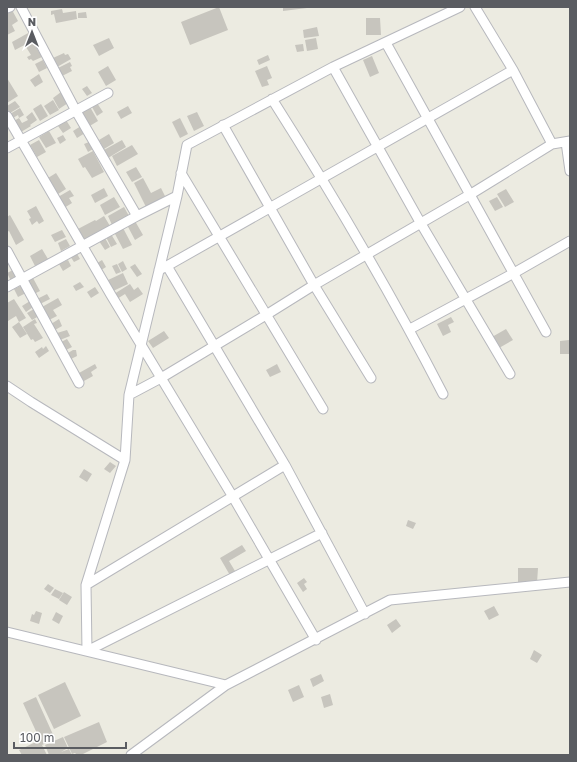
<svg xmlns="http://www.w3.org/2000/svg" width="577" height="762" viewBox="0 0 577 762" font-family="'Golos Text',sans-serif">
<rect width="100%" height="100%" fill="#ecebe1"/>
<path fill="#c7c5be" d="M219,7L228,30L190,45L181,22Z
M283,7H306L307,8L283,11Z
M62,9L63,13L76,11L77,19L56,23L54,14L51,15V11Z
M12,10L18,21L12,25L15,31L7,35V13Z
M86,12L87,18H78V13Z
M366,18H380L381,35H366Z
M317,27L319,36L304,38L303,30Z
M30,32L34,40L15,50L12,42Z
M109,38L114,48L99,56L93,45Z
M316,38L318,49L307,51L305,40Z
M34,43L42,57L33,61L31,59L29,60L27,57L31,55L26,47Z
M303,44L304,51L297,52L295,45Z
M64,53L65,55L68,54L71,59L57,67L53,58Z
M268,55L270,60L259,65L257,60Z
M372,56L379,73L370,77L363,60Z
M43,60L47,68L39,72L35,64Z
M70,62L72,66L70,67L72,71L62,76L58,68Z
M108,66L116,80L106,86L98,72Z
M267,66L272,78L267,80L269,85L262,87L255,71Z
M39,74L43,82L35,87L30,80Z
M7,78L18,96L7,103Z
M87,86L92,93L87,96L82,89Z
M61,92L68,103L59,109L53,98Z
M53,100L59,110L50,115L44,106Z
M15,101L20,107L10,113L7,109V106Z
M97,103L103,112L97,116L92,107Z
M41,104L48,116L40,121L33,109Z
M128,106L132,113L121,119L117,112Z
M90,107L98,121L88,127L80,113Z
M20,108L24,115L19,118L18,115L13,118L10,114Z
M32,112L37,120L30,125L31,126L21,132L14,121L19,118L22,123L28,120L26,117Z
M197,112L204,126L194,131L187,116Z
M180,118L188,134L180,138L172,122Z
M66,120L71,128L63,133L58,126Z
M81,126L85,133L77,138L73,131Z
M49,131L56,143L46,148L39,137Z
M109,134L114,143L104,149L99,140Z
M63,135L66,140L60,144L57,138Z
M39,140L46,152L37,157L30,145Z
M122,140L126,147L108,158L104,150Z
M89,142L93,149L88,152L84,144Z
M132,145L138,154L117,166L112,156Z
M93,151L104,172L92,178L85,167L83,168L78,159Z
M136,167L142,177L132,182L126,172Z
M56,173L66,189L58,194L48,178Z
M143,178L151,193L161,188L165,196L146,207L134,183Z
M104,188L108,196L95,203L91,195Z
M506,189L514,202L505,207L497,194Z
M70,190L74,196L69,198L72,203L64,208L58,197Z
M114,197L120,207L105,215L100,205Z
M497,197L503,207L495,211L489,201Z
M36,206L44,221L39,224L37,221L32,225L29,219L31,218L27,211Z
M124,207L129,216L112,225L108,216Z
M10,215L24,240L16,245L9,231L7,232V217Z
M104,216L110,226L82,241L76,230L95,220L96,221Z
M135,221L143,235L135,240L127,225Z
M123,228L132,245L123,249L114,232Z
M62,230L66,237L55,242L51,235Z
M111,234L117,244L111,247L106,237Z
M105,238L110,247L105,250L99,241Z
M66,239L70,246L61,251L58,243Z
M42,249L48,259L35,266L30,256Z
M76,252L80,259L74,262L70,256Z
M68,260L71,266L63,271L59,264Z
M102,260L106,267L98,272L94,265Z
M123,261L127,269L122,272L118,264Z
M117,264L121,272L116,274L112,266Z
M135,264L142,274L137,277L130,267Z
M13,270L17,277L11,281L7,273Z
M123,273L128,284L111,292L106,281Z
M33,278L40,291L32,295L25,283Z
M80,282L84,287L76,291L73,286Z
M130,284L134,290L138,287L143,294L130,302L125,294L117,299L114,294Z
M22,285L26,293L18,297L14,289Z
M95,287L99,293L91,298L87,292Z
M47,294L50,299L40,304L37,299Z
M58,298L62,305L53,310L57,316L49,320L42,307Z
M14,299L26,318L19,322L16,316L8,321L7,320V303Z
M30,301L33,307L26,312L22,306Z
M34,309L39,316L32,320L27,313Z
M451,317L454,322L448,325L451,332L443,336L437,324Z
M35,319L37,323L34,324L43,338L35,342L33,339L31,340L23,327Z
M59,319L62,326L55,330L51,324Z
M19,322L27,334L20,338L12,327Z
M506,329L513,340L499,348L492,337Z
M67,330L70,336L60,340L57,333Z
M164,331L169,338L153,348L148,341Z
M67,339L72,347L66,350L61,342Z
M569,340L570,354H560V341Z
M46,346L49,351L39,358L35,352L42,347L43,349Z
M73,350H76L77,356L71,359L68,353Z
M95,364L97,368L91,372L93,376L84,381L79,373Z
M277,364L281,372L270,377L266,370Z
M110,462L116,466L110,473L104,469Z
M84,469L92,474L87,482L79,477Z
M408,520L416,523L413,529L406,526Z
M242,545L246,551L229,561L235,571L233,572L235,575L231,577L220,558Z
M518,568H538L537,583L518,582Z
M304,578L307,582L304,584L307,589L303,592L297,583Z
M48,584L54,588L50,593L44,589Z
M55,589L63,593L59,599L51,595Z
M64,592L72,597L67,605L59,600Z
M494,606L499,615L489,620L484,611Z
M36,611L42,613L39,624L30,621L32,614L34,615Z
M56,612L63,616L59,624L52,620Z
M396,619L401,626L392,633L387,625Z
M534,650L542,655L537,663L530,659Z
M321,674L324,681L313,687L310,679Z
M65,682L81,716L54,729L38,695Z
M299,685L304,697L293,702L288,690Z
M330,694L333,705L324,708L321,697Z
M36,697L55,739L42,745L47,755H22L19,750L40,740L23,703Z
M99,722L107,742L81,755H77L75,753L72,754L64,737Z
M63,737L68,748L61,752L69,749L72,755H49L45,745Z"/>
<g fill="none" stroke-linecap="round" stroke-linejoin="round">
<g stroke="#b7b8bd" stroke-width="11">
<path id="minor" d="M21,7L76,111L137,216
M475,7L513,70L552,144
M7,8L10,7
M386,43L546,332
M333,67L420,222L510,374
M272,99C333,195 391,293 443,394
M7,116L111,295L233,497L316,640
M223,125L314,285L371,378
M566,142L570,171
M7,148L108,93
M181,173L323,409
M7,251L79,383
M167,266L285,465L365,614
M159,270L167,266L513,70
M7,287L137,216L177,196
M410,329L514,273L570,241
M7,386L31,402L125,460
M129,395L161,378L266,315L314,285L471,194L552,144L570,141
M322,533L87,651L86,585L125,460L129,395L177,196L187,145L333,67L460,7
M86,585L285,465
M7,632L226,685
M131,755L226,685L390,600L570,582"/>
</g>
<use href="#minor" stroke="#fff" stroke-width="9"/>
</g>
<rect width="577" height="762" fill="none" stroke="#5a5c61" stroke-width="16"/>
<g transform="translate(32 32)" stroke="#ffffff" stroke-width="3" paint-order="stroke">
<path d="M0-3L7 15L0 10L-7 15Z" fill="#5a5c61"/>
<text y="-6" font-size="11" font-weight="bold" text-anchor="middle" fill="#5a5c61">N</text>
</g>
<path d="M14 742v6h112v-6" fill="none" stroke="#5a5c61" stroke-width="2"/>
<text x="20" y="742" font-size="12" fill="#5a5c61" stroke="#ffffff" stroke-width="3" paint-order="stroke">100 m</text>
</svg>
